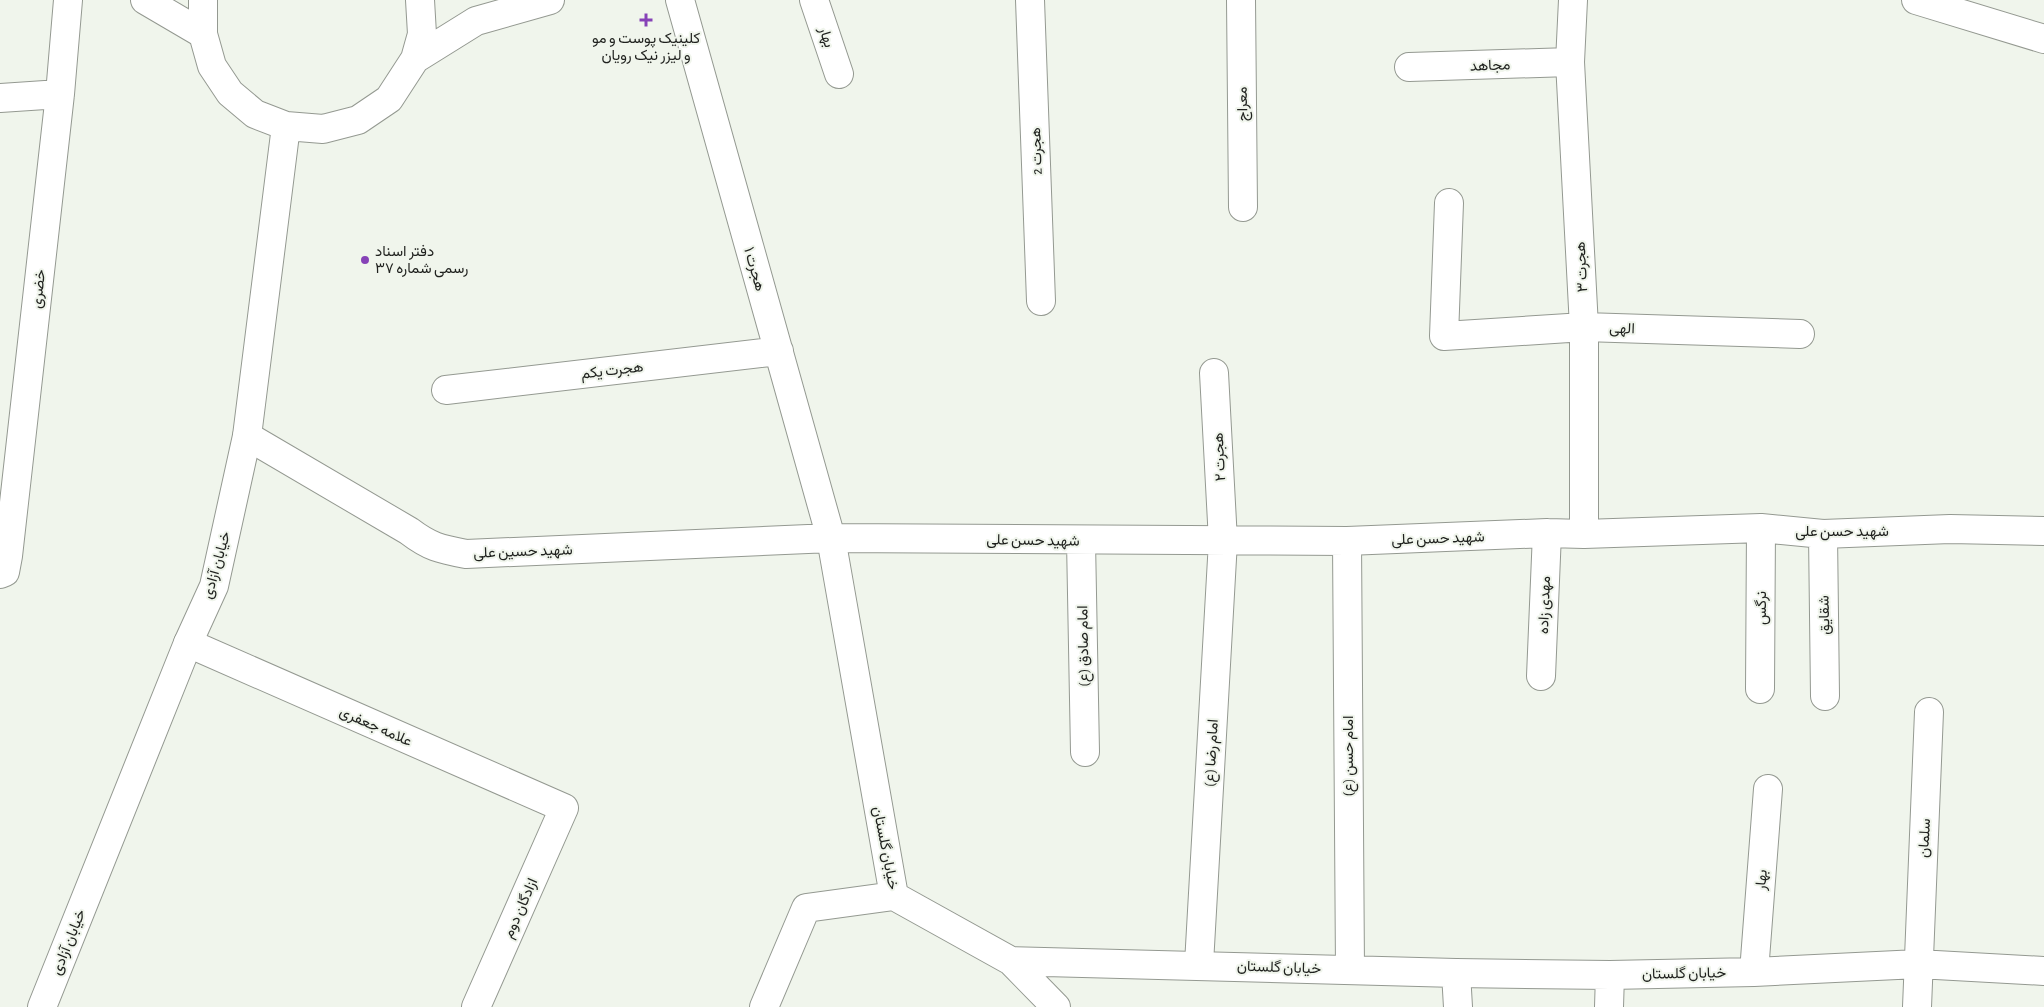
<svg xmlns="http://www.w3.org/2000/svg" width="2044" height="1007" viewBox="0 0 2044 1007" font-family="'Alegreya Sans',Vazirmatn,sans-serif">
<rect width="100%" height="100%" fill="#f0f5ec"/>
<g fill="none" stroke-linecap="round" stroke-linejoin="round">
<g stroke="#949991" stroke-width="30">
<path id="minor" d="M680,0L831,538L894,896L1011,961L1456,973L1610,975L1754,972L1918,964L2044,971
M814,0L839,74
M1030,0L1041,301
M1241,0L1243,207
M1573,0L1570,62L1584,327V534
M1409,67L1570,62
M0,98L60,94
M1449,203L1444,336L1584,327L1800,334
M446,390L779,351
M247,436L409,531C430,547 440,549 466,554L831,538L1347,541L1547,533L1584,534L1761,528L1823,534L1950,529L2044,531
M1823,534L1825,696
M1081,541L1085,752
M1347,541L1350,970
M0,574L5,572L8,556L60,94L68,0
M188,643L564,808L476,1007
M1541,676L1547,533
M1760,689L1761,528
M1011,961L1056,1007
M1199,964L1223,541L1214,373
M1754,972L1768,789
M1456,973L1458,1007
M764,1007L806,908L894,896
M1609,1007L1610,975
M1917,1007L1929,712"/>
</g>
<g stroke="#949991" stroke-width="30">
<path id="major" d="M145,0L203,34
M203,0V34L212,66L230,93L255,114L286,126L323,129L358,120L389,99L415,59L422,34L420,0
M1916,0L2044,39
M415,59L476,21L550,0
M42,1007L188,643L214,586L247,436L286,126"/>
</g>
<use href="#minor" stroke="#fff" stroke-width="28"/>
<use href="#major" stroke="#fff" stroke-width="28"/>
</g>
<g fill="#8642b7" stroke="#f0f5ec" stroke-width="2">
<path d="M643.5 12.5h5v5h5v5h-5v5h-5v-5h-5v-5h5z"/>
<circle cx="365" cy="260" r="5"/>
</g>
<g text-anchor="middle" stroke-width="4" stroke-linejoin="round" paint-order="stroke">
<g font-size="15" fill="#1f211e" stroke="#f0f5ec">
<text transform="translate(827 37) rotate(72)" y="5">بهار</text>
<text transform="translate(1490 65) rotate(-2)" y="5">مجاهد</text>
<text transform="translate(1242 104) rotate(-91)" y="5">معراج</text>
<text transform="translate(1036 151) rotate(-92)" y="5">هجرت 2</text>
<text transform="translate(1581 267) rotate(-93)" y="5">هجرت ۳</text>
<text transform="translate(755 269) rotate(74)" y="5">هجرت ۱</text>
<text transform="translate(38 289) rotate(-84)" y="5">خضری</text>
<text transform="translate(1622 328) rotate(2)" y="5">الهی</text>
<text transform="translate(612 370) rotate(-7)" y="5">هجرت یکم</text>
<text transform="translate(1219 457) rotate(-93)" y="5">هجرت ۲</text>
<text x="1842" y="536">شهید حسن علی</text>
<text transform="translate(1438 538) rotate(-2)" y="5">شهید حسن علی</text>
<text transform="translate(1033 540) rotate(1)" y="5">شهید حسن علی</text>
<text transform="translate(523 551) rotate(-2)" y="5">شهید حسین علی</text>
<text transform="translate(216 565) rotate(-74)" y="5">خیابان آزادی</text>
<text transform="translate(1544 605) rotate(-88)" y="5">مهدی زاده</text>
<text transform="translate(1761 608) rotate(-90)" y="5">نرگس</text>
<text transform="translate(1824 615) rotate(-91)" y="5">شقایق</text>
<text transform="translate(1083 646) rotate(-91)" y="5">امام صادق (ع)</text>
<text transform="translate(376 726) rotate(24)" y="5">علامه جعفری</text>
<text transform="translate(1211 753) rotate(-87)" y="5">امام رضا (ع)</text>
<text transform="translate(1348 756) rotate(-90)" y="5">امام حسن (ع)</text>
<text transform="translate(1924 838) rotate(-87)" y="5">سلمان</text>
<text transform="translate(886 848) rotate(79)" y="5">خیابان گلستان</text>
<text transform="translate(1761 880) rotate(-86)" y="5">بهار</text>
<text transform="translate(520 908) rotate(-66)" y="5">ازادگان دوم</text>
<text transform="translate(68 942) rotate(-68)" y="5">خیابان آزادی</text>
<text transform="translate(1279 967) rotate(2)" y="5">خیابان گلستان</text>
<text transform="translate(1684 973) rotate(-1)" y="5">خیابان گلستان</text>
</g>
<g font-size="15" fill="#1f211e" stroke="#f0f5ec">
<text x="646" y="43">کلینیک پوست و مو<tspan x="646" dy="17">و لیزر نیک رویان</tspan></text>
<text x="375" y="256" text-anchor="start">دفتر اسناد<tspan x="375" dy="17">رسمی شماره ۳۷</tspan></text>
</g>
</g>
</svg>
